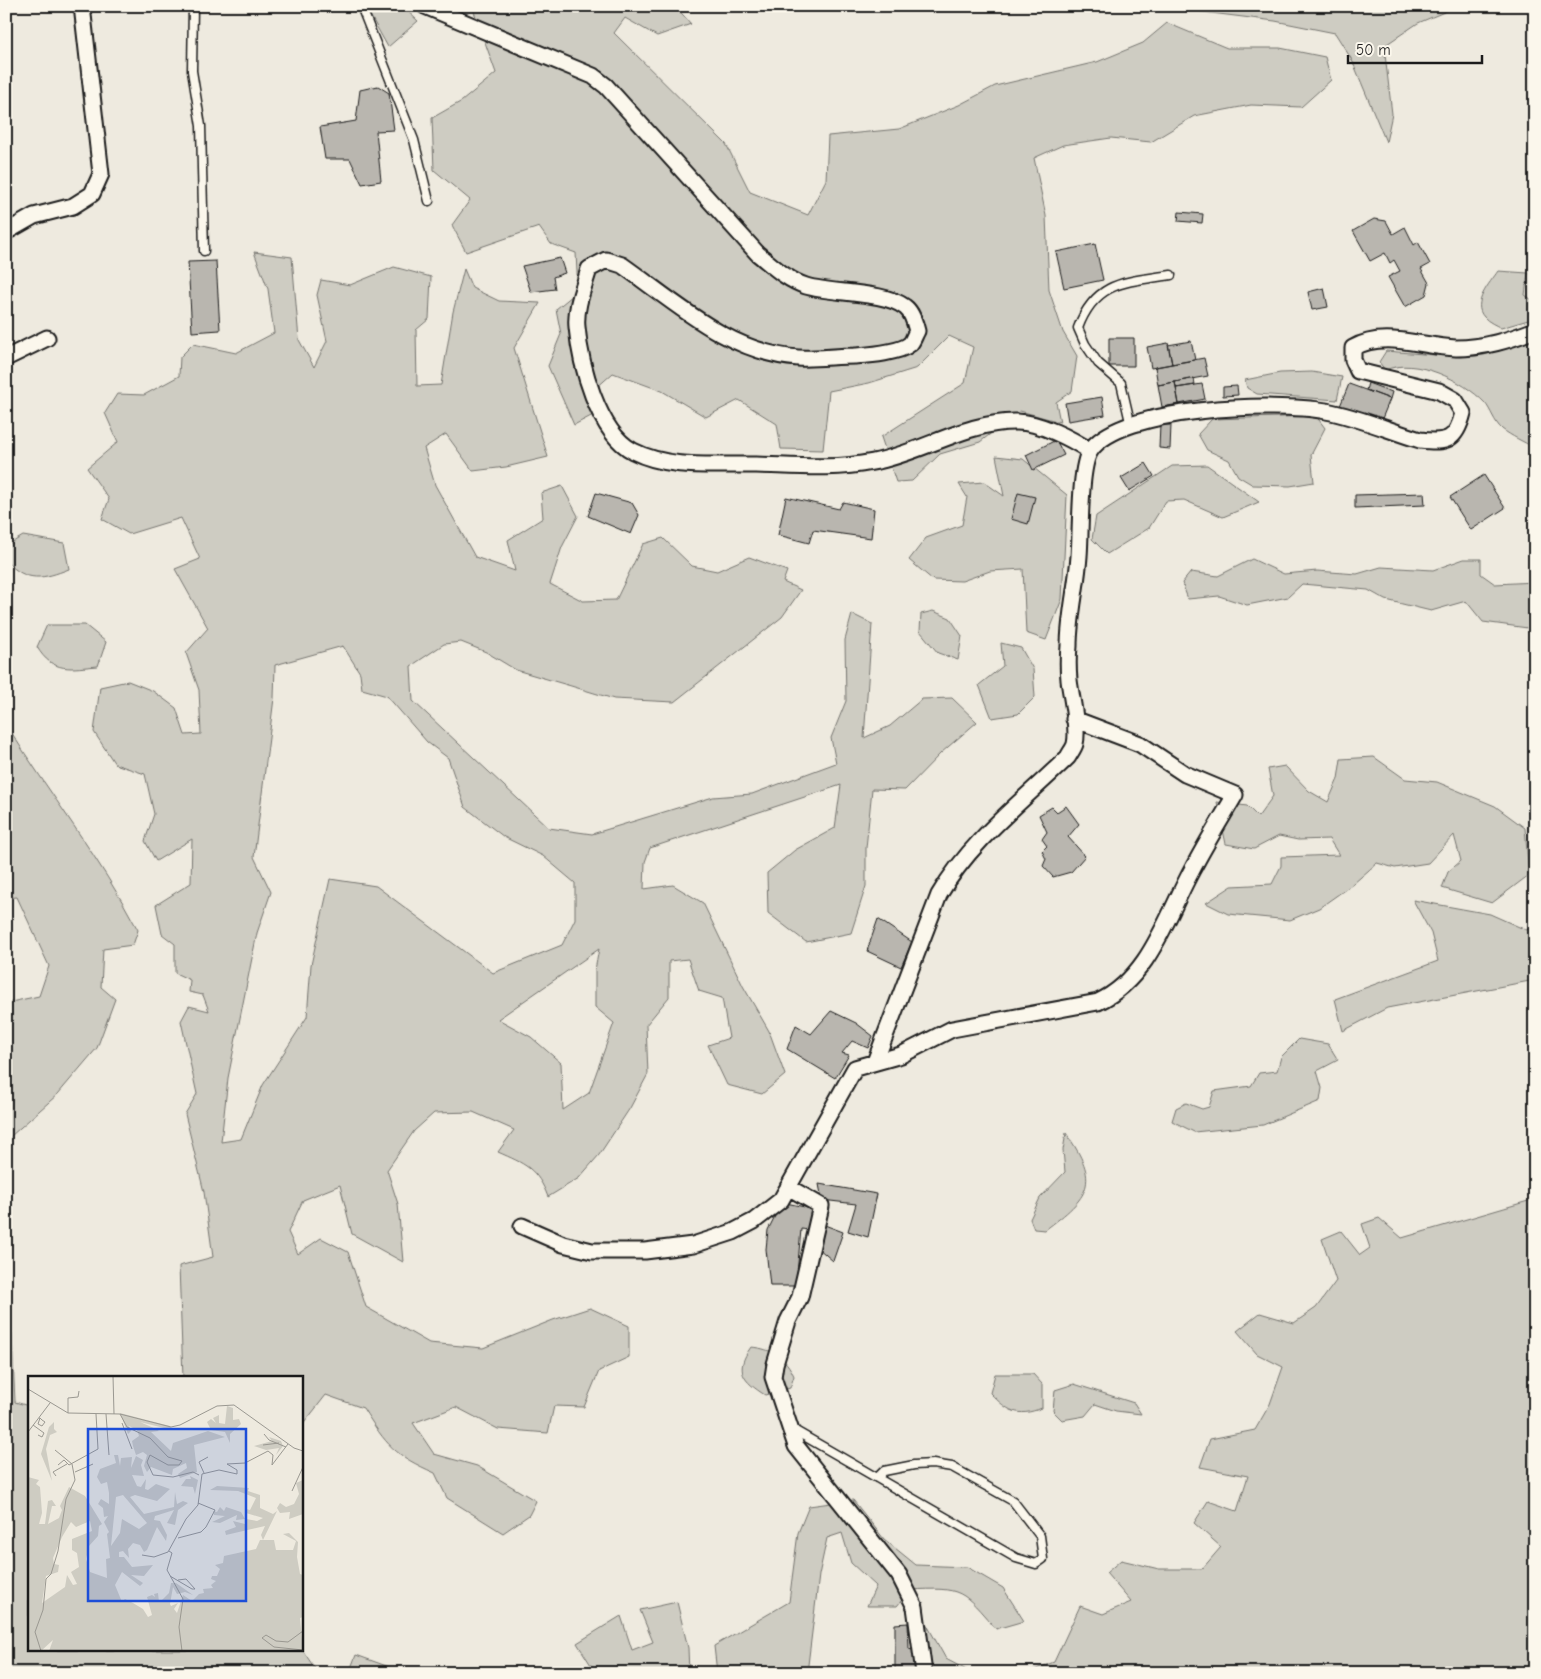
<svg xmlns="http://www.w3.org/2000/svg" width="1541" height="1679" viewBox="0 0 1541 1679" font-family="'Comic Neue',sans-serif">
<rect width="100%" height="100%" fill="#eeeadf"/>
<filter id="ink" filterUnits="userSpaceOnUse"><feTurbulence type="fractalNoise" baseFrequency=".02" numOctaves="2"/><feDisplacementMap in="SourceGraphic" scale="10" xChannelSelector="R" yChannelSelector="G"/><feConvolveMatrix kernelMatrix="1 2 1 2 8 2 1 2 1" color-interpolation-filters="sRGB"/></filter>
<g filter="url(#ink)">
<path fill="#ceccc2" stroke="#75746f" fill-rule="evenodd" d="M365,6H402L418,21L388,47Z
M472,6H675L691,24L657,36L625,18L614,33L726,144L750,192L808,215L826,180L828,136L899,129L959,105L995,86L1097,62L1143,43L1167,23L1227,48H1280L1325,57L1331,80L1301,107L1251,105L1194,116L1151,142L1111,138L1063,145L1034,158L1046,216L1049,290L1063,332L1077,356L1072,391L1056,402L1060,422L1020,411L980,442L940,454L912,481L896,482L881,437L965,383L973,347L949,336L917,368L869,383L829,391L823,450L781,449L777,424L739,400L706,417L662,391L613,373L586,397L593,415L574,425L548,366L561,334L556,309L578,291L576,253L551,244L539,227L466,252L452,225L470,200L434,170L432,118L462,101L496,73Z
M1190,6H1450L1449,10L1418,23L1384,46L1392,114L1386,142L1352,60L1335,33L1275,21L1195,11Z
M254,252L292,257L299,340L314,367L327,341L317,295L321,280L350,285L394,267L431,277L429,319L416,330L417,386L441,385L453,312L464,269L472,288L499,301L540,303L514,348L548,457L506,467L473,471L446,434L424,448L435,485L475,557L515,571L508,540L543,518L541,493L562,486L578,516L562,547L550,584L583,601L616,600L643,544L663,538L692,566L717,571L749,557L787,571L783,582L801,590L782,617L674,702L614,699L571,686L516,670L486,652L461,642L444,644L411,666L413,701L549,828L592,834L713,797L752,794L836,763L831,738L846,701L845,640L852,614L872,624L864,738L890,726L922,699L952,698L977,722L941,753L905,790L872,789L866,848V886L851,933L806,942L768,913L767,873L795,850L835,828L841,785L650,848L645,862L644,889L673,885L703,903L743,986L769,1031L785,1075L762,1094L727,1085L708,1045L729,1038L722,998L699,991L688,959L669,961V997L646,1025L648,1074L630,1108L599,1155L579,1178L548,1197C537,1168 525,1164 498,1152L514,1130L473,1112L434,1113L414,1131L387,1170L398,1204L403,1262L352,1234L340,1185L303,1200L288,1232L298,1254L321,1238L348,1252L366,1307L429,1343L483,1348L553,1320L590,1308L629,1326V1357L599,1371L584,1407L554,1406L548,1433L498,1429L456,1407L413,1423L434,1454L477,1466L536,1501L529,1515L503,1533L447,1498L435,1473C394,1455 387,1446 363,1408L326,1395L301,1427V1378H183L179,1266L213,1257L204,1192L185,1114L197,1094L181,1021L189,1006L209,1011L203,995L189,992L190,980L175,973V944L162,934L156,905L191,883L192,839L156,861L145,841L154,814L145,774L115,764L94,732L100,687L128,681L153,691L176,708L185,735L201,734L199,690L186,653L208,628L175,569L200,559L181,518L129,534L102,519L109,499L87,468L118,442L105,413L117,394L144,395L179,376L180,357L193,344L236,353L274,333L268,289ZM343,646L360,673L362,689L387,696L427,742L448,758L465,807L504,837L543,856L575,883V919L562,945L493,973L376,886L330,879L311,965L307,1017L263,1085L241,1139L221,1142L228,1078L257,933L271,892L254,857L274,698L275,665ZM599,949L595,970V1007L614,1023L589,1093L563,1110L561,1063L531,1037L498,1019Z
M1498,271L1528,273L1525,295L1535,302V318L1501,328C1496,325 1488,322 1484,317C1471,303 1490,283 1498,271Z
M1535,339V448C1524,442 1511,436 1502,429C1494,422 1491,410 1485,403C1463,380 1415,357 1385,370L1379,362L1386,351L1460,357L1484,355Z
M1312,372L1342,377L1337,400L1257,394L1247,388L1245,380L1280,373Z
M1316,416L1325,428L1311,455L1314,482L1290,486L1253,485L1238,476L1229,460L1207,450L1198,434L1212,419Z
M996,456L1023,459L1067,495L1062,599L1046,640L1026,633L1023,569L990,571L962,581L933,580L909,560L926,538L962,525L967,497L959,484L984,482L1004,496Z
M1207,465L1259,502L1223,517L1184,500L1166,501L1149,528L1107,554L1092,539L1096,516L1172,466Z
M23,536L64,543L69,569C43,579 27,583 6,561V546Z
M1252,559L1284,574L1317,571L1357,574L1381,567L1433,570L1464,559H1481V574L1495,584L1535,582V629L1483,622L1466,601L1431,611L1386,600L1368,590L1302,584L1288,597L1247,605L1219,596L1188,599L1182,583L1191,572L1218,576Z
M933,611L950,618L962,636L958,660L938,653L920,631L921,614Z
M47,625H85L106,642L98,666C71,668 53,674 37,647Z
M1001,643L1021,648L1033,669L1035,697L1018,714L992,718L979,685L1003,666Z
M6,724C49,793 100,858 138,930L133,945L103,949L101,987L115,999L97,1048L58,1094L11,1136L6,1158V1003L39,996L49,966L17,897L6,898Z
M1374,757L1405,779L1437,782L1495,806L1525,828L1529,875L1492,903L1442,888L1448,872L1461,861L1454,835L1428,863L1395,868L1377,863L1353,884L1319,908L1290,920L1228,914L1206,903L1232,886L1272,884L1281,866V857L1339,855L1329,839L1298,840L1279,836L1254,849L1226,844L1217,802L1247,806L1258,817L1273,796L1268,769L1285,766L1309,791L1328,802L1338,779L1341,759Z
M1413,900L1490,914L1526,930L1535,927V980L1387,1008L1343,1031L1335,999L1438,961L1431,933Z
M1299,1039L1328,1044L1338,1060L1317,1071L1322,1088L1320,1101L1263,1125L1194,1132L1172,1121L1176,1108L1186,1103L1202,1109L1209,1107L1214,1091L1251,1086L1259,1073L1277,1071L1281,1057Z
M1066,1133C1101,1183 1090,1196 1045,1230L1034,1229L1030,1219L1040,1198L1065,1172L1063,1150Z
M1535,1199V1673H1026L1054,1662L1080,1606L1103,1614L1131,1602L1106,1573L1121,1560L1159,1569H1202L1221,1547L1194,1523L1208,1501L1237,1511L1248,1476L1200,1467L1210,1439L1255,1430L1270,1404L1283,1367L1257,1354L1237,1331L1260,1313L1294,1323L1316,1308L1336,1281L1322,1239L1341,1231L1360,1255L1370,1248L1362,1224L1379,1218L1402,1238Z
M6,1319L12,1335L15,1402L29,1406V1650H301V1648L318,1673H6Z
M751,1347C772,1349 786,1357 794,1376L790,1388L765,1395C743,1381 734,1371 751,1347Z
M995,1374H1033L1042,1384V1408C1017,1418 1008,1411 990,1393Z
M1074,1384L1134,1403L1141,1414L1116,1411L1095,1404L1085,1416L1062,1420L1053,1411L1055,1390Z
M853,1500L884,1539L916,1565L967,1567L1003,1588L1024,1621L996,1629C962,1590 963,1587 910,1590L897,1606H867L876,1586L851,1563L842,1533L827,1538L819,1575L807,1673H717L714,1646L789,1602L798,1533L809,1506Z
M677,1602L688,1648L689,1673H596L577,1643L621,1616L632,1650L653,1642L640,1610Z
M926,1623L946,1659L972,1673H914L913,1636Z
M356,1655L392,1668L393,1673H349Z"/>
<path fill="#b9b6af" stroke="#1c1c1c" d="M378,86L389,93L394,130L376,131L381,181L362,184L350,159H325L320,127L356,121L360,90Z
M1179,212L1203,214L1202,223L1178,221Z
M1374,219L1386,221L1393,234L1405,227L1414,245L1418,242L1430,264L1421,269L1429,283L1426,295L1405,307L1388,277L1400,271L1394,260L1390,263L1385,253L1370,261L1353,231Z
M1095,244L1103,280L1064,288L1056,252Z
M560,258L565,273L553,277L555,289L531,292L522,266Z
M216,261L220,330L192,332L188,262Z
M1324,288L1328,307L1312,310L1308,292Z
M1109,338H1134V366H1109Z
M1191,341L1195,360L1172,364L1168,345Z
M1168,343L1172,364L1151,368L1147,347Z
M1204,358L1208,376L1158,385L1155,367Z
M1194,378L1195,385L1176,388L1175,382Z
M1175,382L1179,404L1162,407L1158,385Z
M1368,383L1392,392L1390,399L1366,390Z
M1202,384L1205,399L1179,404L1176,388Z
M1349,384L1390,399L1381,421L1340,406Z
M1237,386L1238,395L1223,396V387Z
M1102,397L1105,415L1068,421L1065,403Z
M1160,425H1171L1170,449L1159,448Z
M1056,440L1064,455L1033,470L1026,455Z
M1146,463L1154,476L1129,491L1121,478Z
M1484,475L1505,508L1471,530L1450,497Z
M596,493L632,503L639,515L631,534L588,516Z
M1018,493L1035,497L1028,524L1011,519Z
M1424,493L1425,505L1355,508V495Z
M786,497L839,509L843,502L874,509L871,538L813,530L809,543L778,535Z
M1066,806L1079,824L1068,837L1085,856L1071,872L1053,877L1043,866L1046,859L1042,851L1047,846L1042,839L1047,832L1039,815L1052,807L1057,812Z
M878,919L912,942L901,967L867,951Z
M831,1011L856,1023L873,1036L868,1048L852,1041L842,1053L849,1055L835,1078L787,1049L796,1025L811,1034Z
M819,1184L877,1194L868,1237L848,1231L856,1204L822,1200Z
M786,1203L814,1209L811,1230L801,1229L796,1286H770L766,1249L768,1230L780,1206Z
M822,1224L843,1232L833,1261L818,1248Z
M908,1623L909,1649L916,1651L915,1673H895V1624Z"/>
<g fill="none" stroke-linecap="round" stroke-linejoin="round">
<g stroke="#1c1c1c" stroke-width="11">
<path id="service" d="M193,6L192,71L201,126L204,251
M361,6L414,140L429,201
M1131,426L1121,383L1098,363L1085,344L1078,328C1096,280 1127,282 1171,275
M792,1429L1016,1558L1036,1564L1043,1559L1040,1536L1013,1501L952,1467L933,1464L914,1465L884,1471L877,1478"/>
</g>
<g stroke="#1c1c1c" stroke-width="19">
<path id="minor" d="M425,6L593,76L606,86L758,254C773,266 787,280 806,286C833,294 884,291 905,307C912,312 915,323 917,331C915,334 913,341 910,344C899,353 868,355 855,356C836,356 816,359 798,358C729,353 676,303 622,265L606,260L589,269C584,287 575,307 577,327C580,363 598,433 633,451C670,470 716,464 756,465C795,466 833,470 873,462C922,453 967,421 1017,422C1039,422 1072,439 1090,451
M6,232L34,216L73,206L92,194L101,174L82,6
M6,358L47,338
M875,1062L939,895C971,840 1023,801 1068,757C1070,753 1074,748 1075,744C1079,728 1071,697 1069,680C1068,669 1068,657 1069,646C1069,616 1077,586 1079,556C1081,533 1079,469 1090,451C1120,406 1277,402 1326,411C1358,417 1390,431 1420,440C1447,443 1456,441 1463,413L1455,400L1439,391L1358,371L1353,360V348C1384,330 1422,347 1456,348C1484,348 1509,340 1535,330
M788,1187L821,1206L800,1297L788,1321L775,1364L773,1377L796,1446L899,1575L915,1607L924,1673
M522,1226L563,1244L592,1251H645L693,1245L733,1232L754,1221L781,1200L855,1068L901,1055L952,1029L1098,1002C1150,978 1167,915 1193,868C1206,843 1221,819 1235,795L1185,774L1140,744L1074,719"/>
</g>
<use href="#service" stroke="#fbf7ec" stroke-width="8"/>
<use href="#minor" stroke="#fbf7ec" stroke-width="15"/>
</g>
</g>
<g transform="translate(28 1376)">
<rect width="275" height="275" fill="#eeeadf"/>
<path d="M199,30L205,32V44L211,43L213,48L202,58V67L197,56L183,54L179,46L183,43L188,47L185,42L191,39V47L197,48ZM92,37L142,50L144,54L112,46L128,53L131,55L123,56L143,75L145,67L180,55L197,61L166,69L169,96L152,102L150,98L159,92L158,87L145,93L144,99L123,91L119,96L116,90L119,79L115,76L108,79L105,70L104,65L111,60L109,54L101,50L103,55L100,58ZM26,46V53L29,56L22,59L18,73L24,105L13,78L21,51ZM241,61L253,65L255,70L248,79L251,72L238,74L226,70L244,65ZM86,79H90L92,90L93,82L104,81L103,92L108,80L115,84L113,89L116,100L104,99L109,110L113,111L118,103L117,113L120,114L128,108L142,113L129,125L107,119L102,121L116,138L146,131L147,116L149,128L155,125L160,127L150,134L147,149L139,147L146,134L127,140L126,144L132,145L139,159L138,165L129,151L119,174L116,176L112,169L105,167L100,173L101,182L95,175L91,176V181H96L104,191L125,189L116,200L103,199L115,207L112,210L94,196L87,209L94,226L97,223L105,227L115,233L120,241L124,239L119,221L124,219L127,221L126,218L130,217L131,226L133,225L141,217L143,207H148L165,219L157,216L149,218L145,211L142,228L143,230L150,227L146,233L149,237L155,219L164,225L171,218L176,217L175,213L185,212L183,209L188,205L183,203L184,200H189L192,193L187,189L195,187L196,180L228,173L232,164H246L248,174H265L268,165L255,158L261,157L270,166L269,181L272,198L275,199V241L272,242L275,275H21L25,264L13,275H0V101L11,104L8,108L12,111L14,137L11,148H17L20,125L24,124L28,130H24L20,148L31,142L34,134L32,130L41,111L57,120L74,148L71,150L70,160L61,170L58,183L62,196L79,202L78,183L82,182L79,158L81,156L76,146L80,140L76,141L75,132L70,128L73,123L81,128V117L79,106L73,108L69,101L72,93L88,87ZM95,119L119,147L111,153L94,143L92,157L83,170L88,121ZM62,145L64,155L44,163V174L49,177L51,191L43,196L49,208L45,209L39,199L37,211L14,227L18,200L30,196L31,189L26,188L25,182L34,161L43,146L48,151ZM162,100L170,104L167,118L165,111L153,110L158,103H163ZM275,104V138L261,143L262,136L252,137L249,132L252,127L258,131L266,128L271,118L268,107ZM189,110L221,112L220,115L232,119V132L245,138L249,135L235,164L233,159L237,150L198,159L197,155L208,151L205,145L217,148L218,143L229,145L235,142L218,137V133L222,134L228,122L210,115L182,114ZM198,131L213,136L217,143L208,144L209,139L192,147L184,146L197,140L186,139L185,135L189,136L192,131L196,135Z" fill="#ceccc2" fill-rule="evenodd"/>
<path fill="none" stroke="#9a9891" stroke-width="1" d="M85,0L86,38M0,13L40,37L92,38L143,51L152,49L189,30L206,29L266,72L275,75M40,37V22L50,21L51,15M78,38L81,79M92,38L99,51L122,62L140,81L154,85L151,89H140L122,79L119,86L125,99L145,101L165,96L171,99M11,42H12L14,44L17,46L14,50L10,48L12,42M94,47L104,73M5,49L16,57L14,61L10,59M0,56L22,27M236,58L241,64L258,71M235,69L251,67M30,89L36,84L41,89L70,73L68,38M47,96L65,88M176,97L171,86L180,81M28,100L25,96L39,88M264,115L275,91M150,162L173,156L178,151L187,134L170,127M141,175L144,177L139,194L155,223L151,251L154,275M114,179L126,181L140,176L158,143L170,129L174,98L191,94L209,98V94L199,88L217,87L240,75L245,79L244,89L260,68M142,200L164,213H167L158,203L150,204M275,255L260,266L248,265L238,259L234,262L246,271L275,274M13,275L7,256L15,234L18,203L23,198L30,175L38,123L47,104L44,88L27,74"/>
<path fill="#1d4ed8" fill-opacity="0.15" stroke="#1d4ed8" stroke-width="2.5" d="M60,53H218V225H60Z"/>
<rect width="275" height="275" fill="none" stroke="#1c1c1c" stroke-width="2.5"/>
</g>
<rect width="1541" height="1679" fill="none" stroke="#fbf7ec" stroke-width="25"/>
<rect x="12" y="12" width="1516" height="1654" fill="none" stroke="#1c1c1c" stroke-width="2" filter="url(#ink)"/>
<path d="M1348 55v8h134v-8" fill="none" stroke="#1c1c1c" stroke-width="2.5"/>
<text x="1356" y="55" font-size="15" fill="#1c1c1c" stroke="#fbf7ec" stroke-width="4" paint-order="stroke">50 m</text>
</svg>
